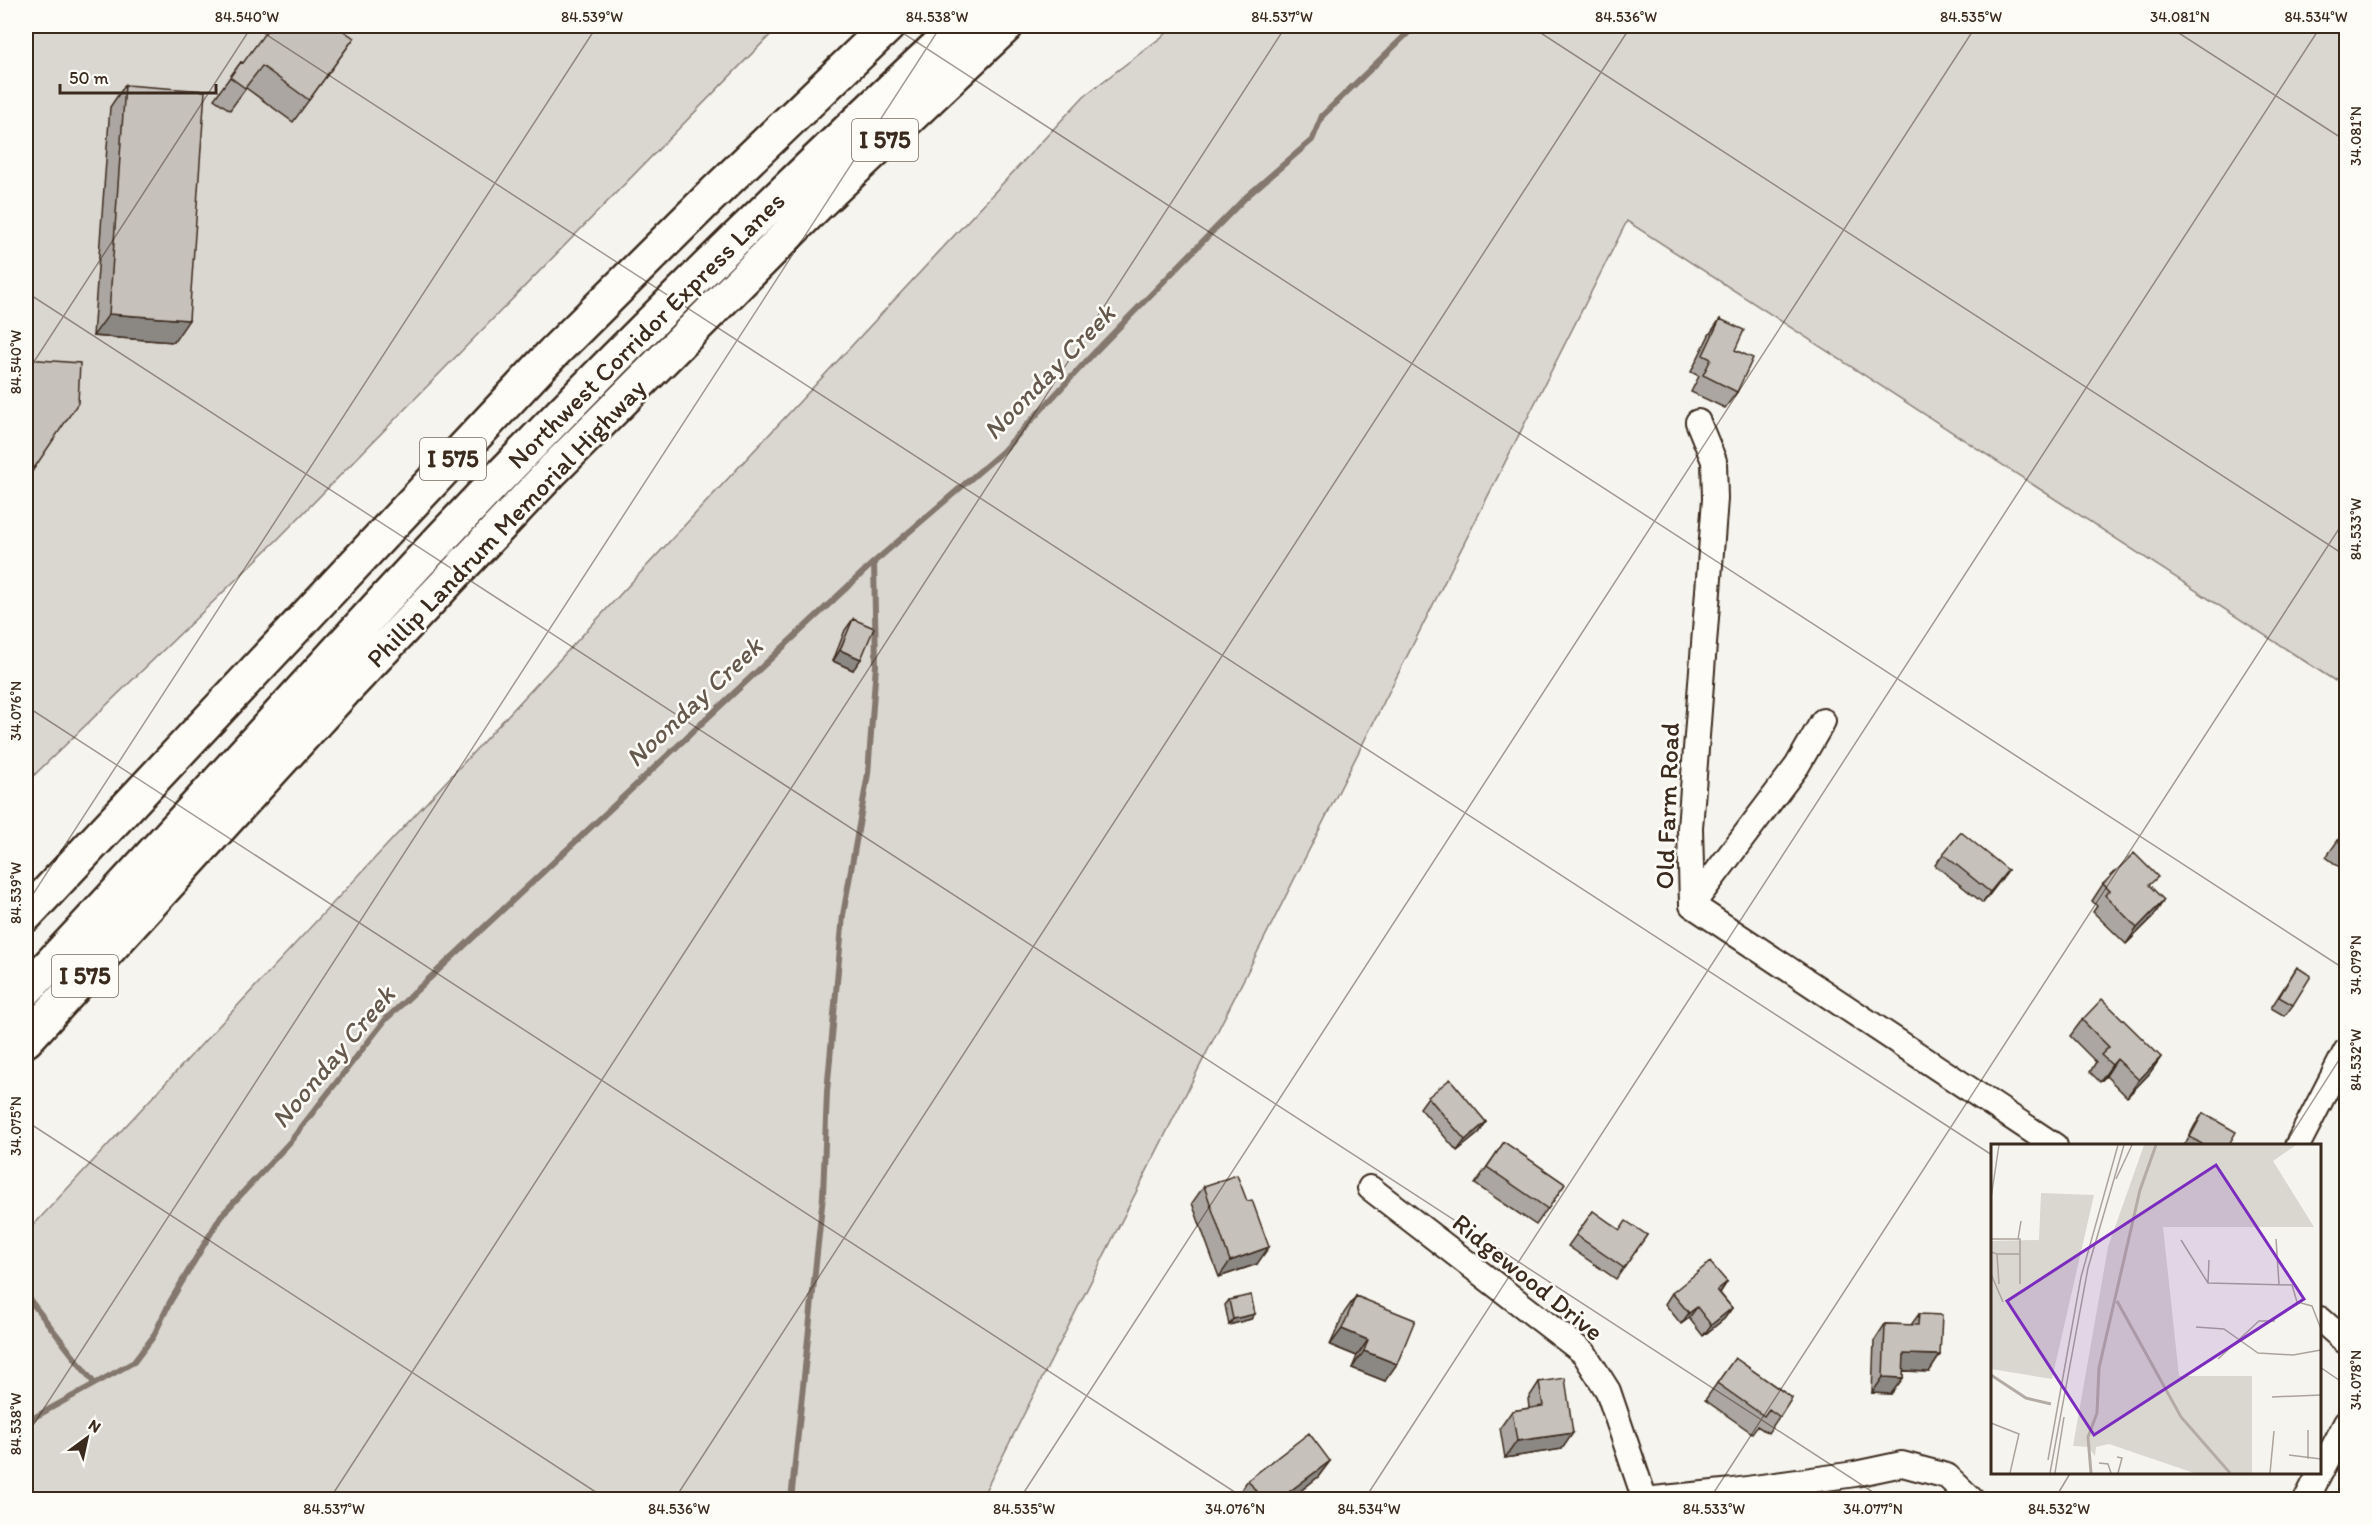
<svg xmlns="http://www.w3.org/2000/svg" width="2372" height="1525" viewBox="0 0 2372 1525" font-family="Itim,sans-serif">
<rect width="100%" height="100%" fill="#f5f4ee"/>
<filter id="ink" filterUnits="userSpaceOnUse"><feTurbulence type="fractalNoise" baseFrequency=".0167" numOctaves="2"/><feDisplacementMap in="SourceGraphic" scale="12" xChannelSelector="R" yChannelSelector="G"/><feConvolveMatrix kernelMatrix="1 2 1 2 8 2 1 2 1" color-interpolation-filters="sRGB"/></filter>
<g filter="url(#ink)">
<path fill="#dad6d0" stroke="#8a8077" stroke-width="1.5" d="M26,26H779L278,539L26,783Z
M1176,26H2346V688L1627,221L981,1499H26V1233L1084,96Z"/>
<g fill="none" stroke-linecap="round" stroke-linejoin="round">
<path stroke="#84786e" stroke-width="6" d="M26,1295L94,1383
M26,1422L134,1362L153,1337L170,1302L221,1216L289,1143L386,1019L874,562L1002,452L1093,354L1246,197L1312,140L1322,116L1415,26
M791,1500L823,1196L827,1092L843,915L868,774L876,665L874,562"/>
<g stroke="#3b2a1e" stroke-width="28">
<path id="minor" d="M1698,422L1714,461L1715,499L1690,828L1692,905L2055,1146
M1692,905L1797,766L1823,721
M2297,1146L2346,1051
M1370,1188L1584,1353L1608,1391L1645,1500
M2320,1319L2346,1342
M1644,1500L1733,1491L1855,1474L1902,1464L1947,1476L1972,1500
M2306,1500L2346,1423"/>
</g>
<g stroke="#3b2a1e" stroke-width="38">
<path id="highway" d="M26,915L551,355L710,197L888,26
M26,990C161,848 290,701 423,558C595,374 775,197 959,26
M26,1040L346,689L553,470L819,203L1006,26"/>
</g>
<use href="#minor" stroke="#fdfcf7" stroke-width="24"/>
<use href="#highway" stroke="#fdfcf7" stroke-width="33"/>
</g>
<path fill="#aba6a1" stroke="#3b2a1e" stroke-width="1.5" d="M354,38L293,122L246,88L230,110L214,99L241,62L243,63Z
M125,85L174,342L93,336L110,107Z
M1720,319L1735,350L1737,392L1725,408L1691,392L1699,376L1691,372L1709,335Z
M853,619V670L833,661L845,630Z
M2346,829V872L2326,857Z
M1943,854L2008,870L1983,903L1935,865Z
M2103,884L2151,887L2153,917L2126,944L2093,912L2097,906L2092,901Z
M2297,967L2293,1005L2285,1016L2271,1008Z
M2082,1020L2161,1057L2149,1074L2127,1097L2106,1076L2100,1082L2090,1072L2096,1062L2070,1036Z
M1428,1097L1486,1122L1479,1133L1457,1151L1420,1108Z
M2203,1113L2228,1146H2184L2195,1125Z
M1504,1142L1565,1184L1536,1225L1475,1184Z
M1204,1186L1257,1264L1219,1277L1192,1203Z
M1593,1211L1620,1230L1647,1235L1616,1279L1568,1246Z
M1727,1282L1720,1293L1732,1308L1724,1319L1703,1336L1689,1318L1681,1324L1665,1304L1672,1293Z
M1356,1296L1385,1381L1352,1368L1357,1356L1330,1345L1344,1313Z
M1229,1300L1251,1319L1229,1325L1225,1305Z
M1919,1314L1940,1355L1929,1372L1903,1371V1378L1891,1394L1872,1393L1874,1341L1885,1324L1911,1325Z
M1735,1358L1792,1398L1768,1433L1757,1426L1752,1433L1705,1400Z
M1539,1382L1562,1449L1505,1458L1500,1428L1512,1411L1529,1408L1528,1399Z
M1330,1461L1318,1477L1289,1500H1238L1236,1497L1248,1480Z"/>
<path fill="#8b8783" stroke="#3b2a1e" stroke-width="1.5" d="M109,314L189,320L174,342L93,336Z
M26,467H35L26,481Z
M840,650L861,659L853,670L833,661Z
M2008,870L2000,881L1983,903L1990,892Z
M2164,900L2153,917L2126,944L2137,928Z
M2161,1057L2149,1074L2127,1097L2139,1080Z
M2117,1059L2106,1076L2100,1082L2112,1065Z
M1486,1122L1479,1133L1457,1151L1465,1140Z
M1269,1247L1257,1264L1219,1277L1230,1261Z
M1727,1282L1719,1294L1717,1290Z
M1697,1307L1689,1318L1681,1324L1689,1313Z
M1732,1308L1724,1319L1703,1336L1711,1325Z
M1255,1314L1251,1319L1229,1325L1233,1319Z
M1342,1329L1368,1340L1357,1356L1330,1345Z
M1364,1351L1397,1364L1385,1381L1352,1368Z
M1904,1354L1940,1355L1929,1372L1892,1370Z
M1883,1377L1903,1378L1891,1394L1872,1393Z
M1573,1433L1562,1449L1505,1458L1517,1441Z
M1330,1461L1318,1477L1289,1500H1278Z"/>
<path fill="#c7c1bb" stroke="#3b2a1e" stroke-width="1.5" d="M270,26H336L354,38L309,100L262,66L245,88L230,77L241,62L243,63Z
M125,85L205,91L189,320L109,314Z
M1720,319L1744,330L1735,350L1753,358L1737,392L1703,375L1711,359L1703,355Z
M26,359L80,363L78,403L35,467H26Z
M853,619L874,628L861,659L840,650Z
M2346,829V847L2338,841Z
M1961,832L2008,870L1990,892L1943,854Z
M2134,853L2158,877L2149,885L2164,900L2137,928L2105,895L2110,891L2103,884Z
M2297,967L2311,976L2293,1005L2279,997Z
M2102,999L2161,1057L2139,1080L2117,1059L2112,1065L2101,1055L2109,1047L2082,1020Z
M1450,1079L1486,1122L1465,1140L1428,1097Z
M2203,1113L2236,1132L2228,1146H2205L2190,1137Z
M1504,1142L1565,1184L1548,1209L1487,1167Z
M1237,1175L1247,1201L1252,1200L1269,1247L1230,1261L1204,1186Z
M1593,1211L1620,1230L1626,1221L1647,1235L1624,1268L1576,1235Z
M1710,1262L1727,1282L1717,1290L1732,1308L1711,1325L1697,1307L1689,1313L1672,1293Z
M1251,1295L1255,1314L1233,1319L1229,1300Z
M1356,1296L1415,1320L1397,1364L1364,1351L1368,1340L1342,1329Z
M1919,1314L1942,1315L1940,1355L1904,1354L1903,1378L1883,1377L1885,1324L1918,1325Z
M1735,1358L1792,1398L1780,1417L1769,1409L1764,1416L1717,1383Z
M1565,1378L1573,1433L1517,1441L1512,1411L1543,1406L1539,1382Z
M1309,1433L1330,1461L1278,1500H1262L1248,1480Z"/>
</g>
<path fill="none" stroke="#3b2a1e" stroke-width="1.5" stroke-opacity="0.45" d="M253,26L1992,1155M892,26L2346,970M1530,26L2346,556M2168,26L2346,141M26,292L1885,1500M26,374L252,26M26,706L1247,1500M26,905L597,26M26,1121L608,1500M2284,1146L2346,1049M2320,1367L2346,1385M26,1436L941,26M329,1500L1286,26M674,1500L1631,26M1019,1500L1976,26M1364,1500L2321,26M1709,1500L2346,518M2054,1500L2071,1472"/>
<g text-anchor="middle" stroke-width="5" stroke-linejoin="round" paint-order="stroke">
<g fill="#fdfcf7" stroke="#75695f" stroke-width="1.5">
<rect x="852" y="119" width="66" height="42" rx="4.5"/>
<rect x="420" y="438" width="66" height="42" rx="4.5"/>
<rect x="52" y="955" width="66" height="42" rx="4.5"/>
</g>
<g font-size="24" font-weight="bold" fill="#3b2a1e">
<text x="885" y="148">I 575</text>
<text x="453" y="467">I 575</text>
<text x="85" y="984">I 575</text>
</g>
<g font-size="26" fill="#3b2a1e" stroke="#fdfcf7">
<text transform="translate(646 330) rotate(-45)" y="9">Northwest Corridor Express Lanes</text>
<text transform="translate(506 523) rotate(-46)" y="9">Phillip Landrum Memorial Highway</text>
<text transform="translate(1667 806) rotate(-88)" y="9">Old Farm Road</text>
<text transform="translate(1528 1277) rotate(39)" y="9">Ridgewood Drive</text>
</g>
<g font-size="27" font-style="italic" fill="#65584d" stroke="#fdfcf7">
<text transform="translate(1049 372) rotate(-46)" y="9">Noonday Creek</text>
<text transform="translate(694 702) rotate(-43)" y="9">Noonday Creek</text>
<text transform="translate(333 1057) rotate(-50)" y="9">Noonday Creek</text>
</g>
</g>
<g transform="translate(1991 1144)">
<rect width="330" height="330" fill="#f5f4ee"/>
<path d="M153,1H305L282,17L323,83H172L188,232H261V329H203L118,300L105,303L104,312L97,303L82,302L117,103ZM50,49L103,51L61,235L0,225V97L48,96Z" fill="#dad6d0"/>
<path fill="none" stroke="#b4aca4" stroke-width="3" d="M126,157L190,273L239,329M0,231L35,254L60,260M100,329L97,293L106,269L108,224L149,46L165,1"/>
<path fill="none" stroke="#aba39b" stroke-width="1.5" d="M125,35L141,1M0,54L8,1M0,95H29V140M0,95V108L6,110L8,140M27,95L30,77M285,95L288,140M190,96L217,139L301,141L306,158L321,162L330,185M6,110H29M0,130L12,158M217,139L218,116M205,183L233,185L267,209L302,211L330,206M227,215L268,177H284M281,253L330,251M0,279L28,290L19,329M298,311L330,315M126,313L131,314L127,329M317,315V286M57,316L90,133L127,1M108,319L117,320L120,329M59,329L97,124L133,1M64,329L73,273M279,329L283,287"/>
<path fill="#7b2cbf" fill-opacity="0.15" stroke="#7b2cbf" stroke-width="3" d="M225,21L313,155L103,291L16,157Z"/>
<rect width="330" height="330" fill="none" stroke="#3b2a1e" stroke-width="3"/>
</g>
<rect width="2372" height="1525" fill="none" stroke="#fdfcf7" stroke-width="66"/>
<g transform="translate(87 1438) rotate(33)" stroke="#fdfcf7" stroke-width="4.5" paint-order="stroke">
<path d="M0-4.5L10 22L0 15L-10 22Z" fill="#3b2a1e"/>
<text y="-9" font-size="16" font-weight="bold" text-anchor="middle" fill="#3b2a1e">N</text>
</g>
<path d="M60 84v9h156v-9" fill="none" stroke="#3b2a1e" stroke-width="3"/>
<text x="69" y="84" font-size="18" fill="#3b2a1e" stroke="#fdfcf7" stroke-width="4.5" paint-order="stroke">50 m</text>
<rect x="33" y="33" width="2306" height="1459" fill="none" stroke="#3b2a1e" stroke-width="2"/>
<g font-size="15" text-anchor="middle" fill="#3b2a1e">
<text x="247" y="22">84.540°W</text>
<text x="592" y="22">84.539°W</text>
<text x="937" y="22">84.538°W</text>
<text x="1282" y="22">84.537°W</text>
<text x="1626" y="22">84.536°W</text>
<text x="1971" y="22">84.535°W</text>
<text x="2180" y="22">34.081°N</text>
<text x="2316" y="22">84.534°W</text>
<text transform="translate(2356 136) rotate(-90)" y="5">34.081°N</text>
<text transform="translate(16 362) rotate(-90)" y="5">84.540°W</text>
<text transform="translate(2356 529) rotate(-90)" y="5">84.533°W</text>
<text transform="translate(16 711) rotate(-90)" y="5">34.076°N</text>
<text transform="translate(16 893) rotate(-90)" y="5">84.539°W</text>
<text transform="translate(2356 965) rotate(-90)" y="5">34.079°N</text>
<text transform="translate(2356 1060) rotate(-90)" y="5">84.532°W</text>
<text transform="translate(16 1126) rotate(-90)" y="5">34.075°N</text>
<text transform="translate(2356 1380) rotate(-90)" y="5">34.078°N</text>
<text transform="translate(16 1424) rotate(-90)" y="5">84.538°W</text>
<text x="334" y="1514">84.537°W</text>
<text x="679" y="1514">84.536°W</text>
<text x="1024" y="1514">84.535°W</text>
<text x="1235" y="1514">34.076°N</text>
<text x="1369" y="1514">84.534°W</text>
<text x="1714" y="1514">84.533°W</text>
<text x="1873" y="1514">34.077°N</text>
<text x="2059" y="1514">84.532°W</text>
</g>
</svg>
